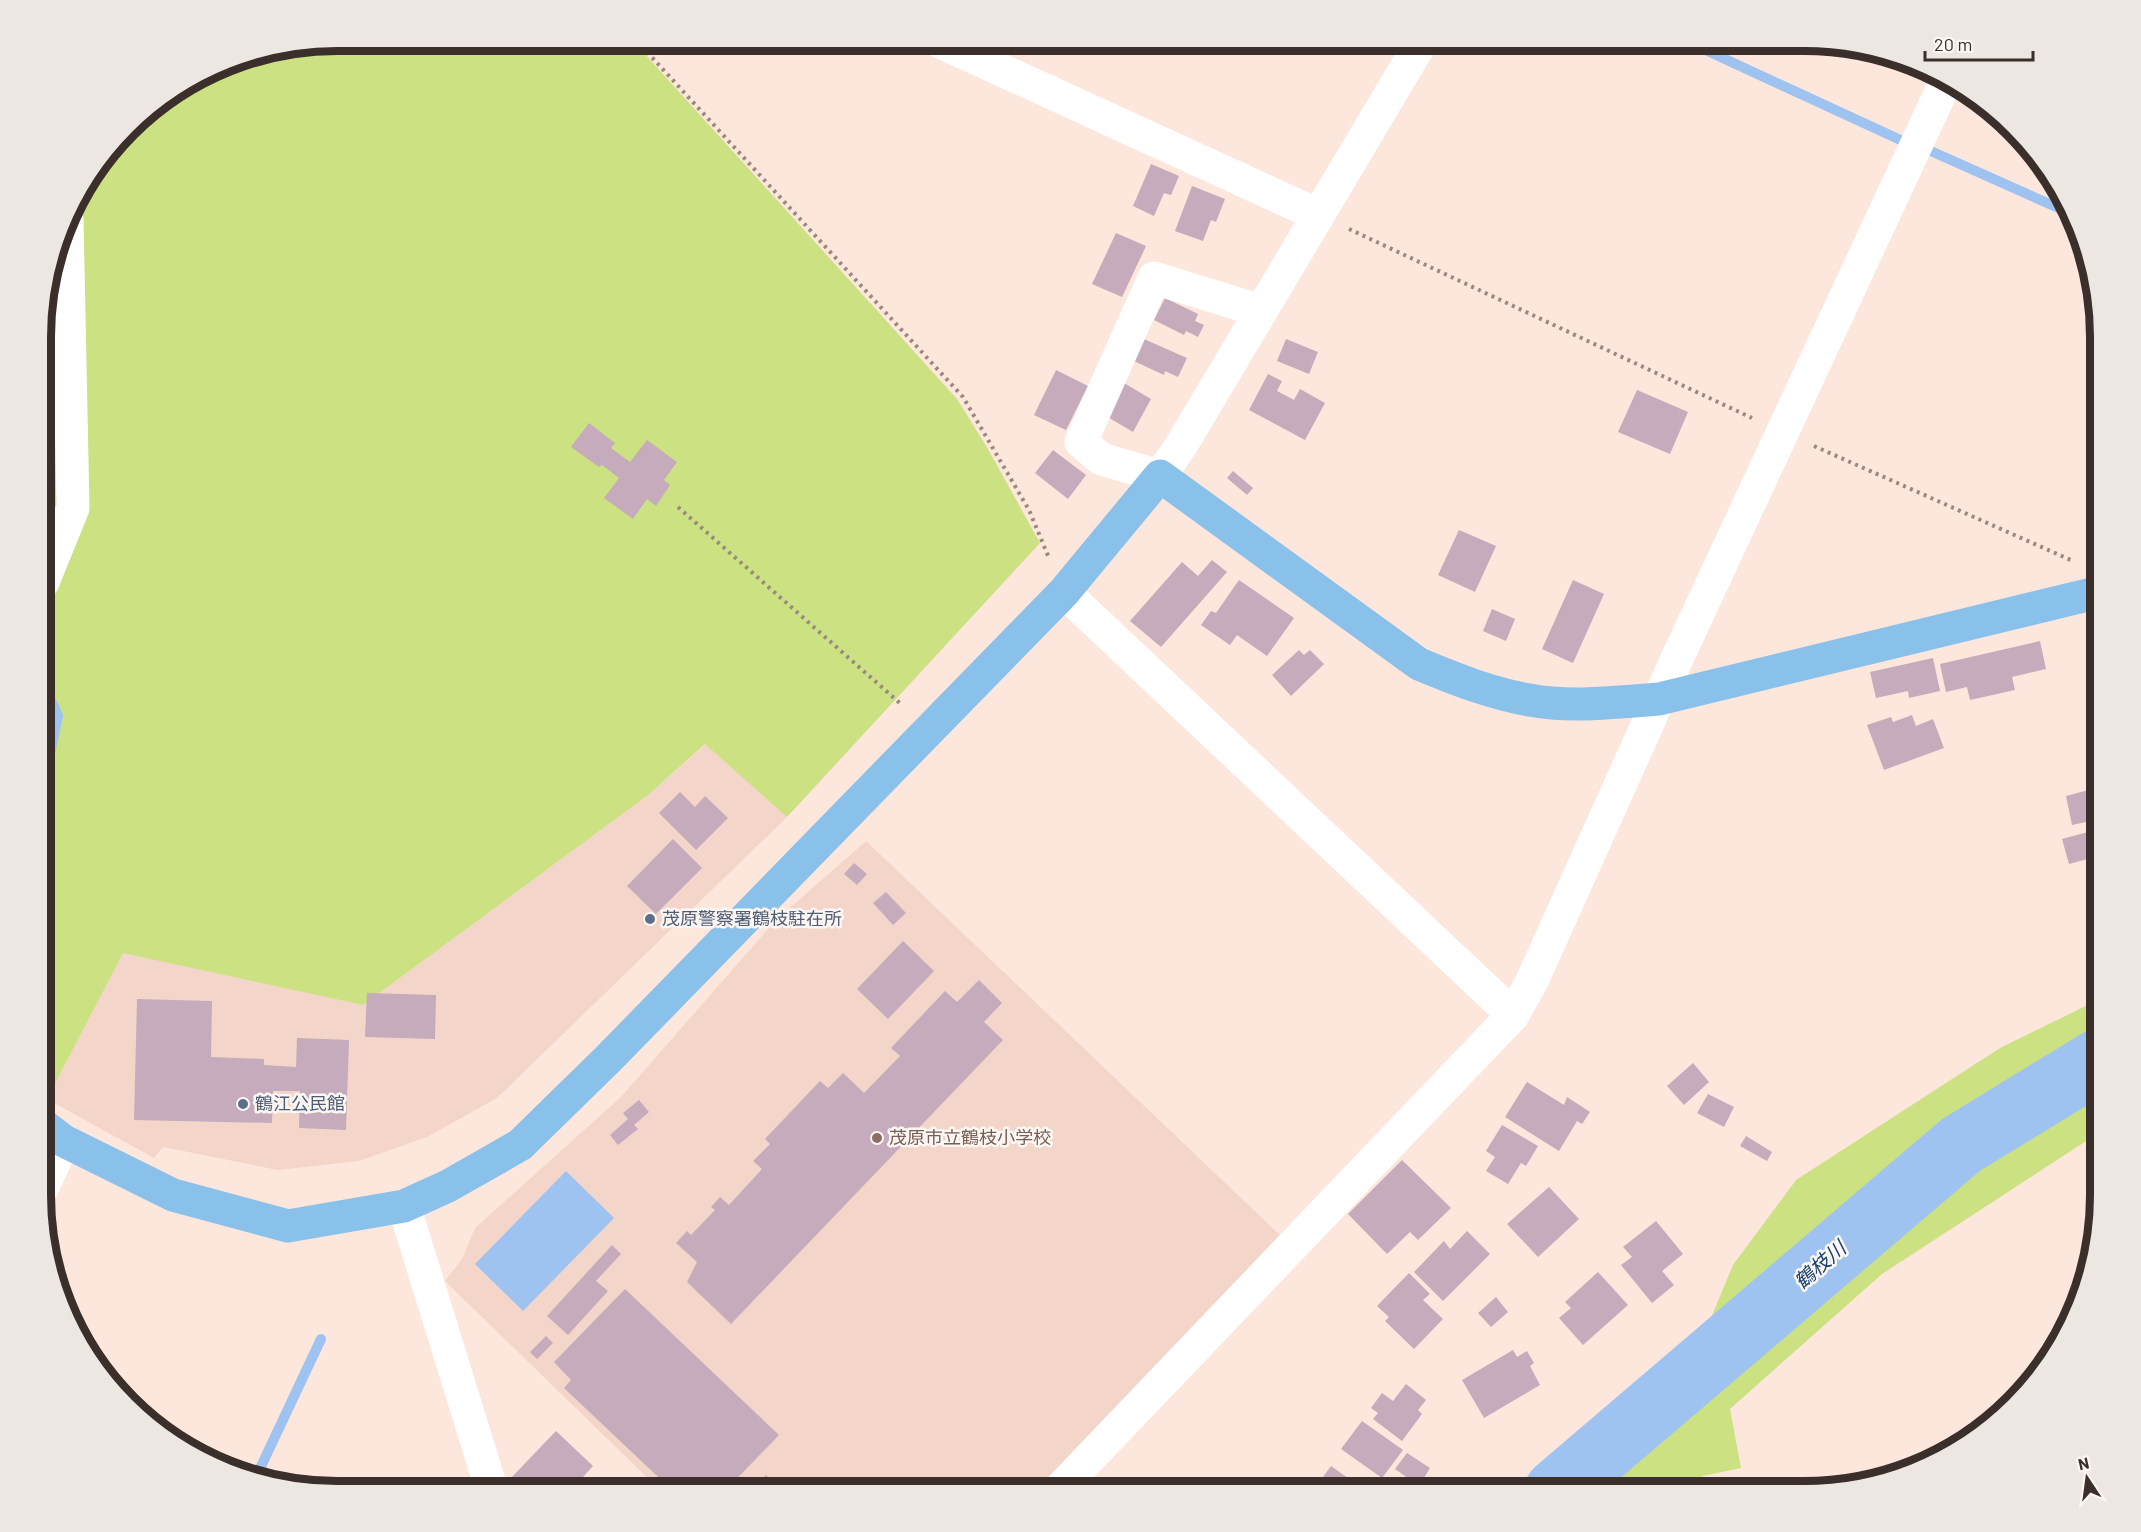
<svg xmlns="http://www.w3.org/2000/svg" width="2141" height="1532" viewBox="0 0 2141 1532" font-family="Barlow,'Noto Sans JP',sans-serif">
<rect width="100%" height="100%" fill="#fde6db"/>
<path fill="#f3d6c9" d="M706,744L787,817L497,1098L427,1137L359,1161L278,1170L163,1147L154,1158L47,1099L123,952L363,1005L648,795Z
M866,841L1284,1239L1045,1491H661L445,1281L462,1259L475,1228L621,1097L775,921Z"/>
<path fill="#cce181" d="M337,41H633L957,399L988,449L1040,543L787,817L705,744L648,795L363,1005L123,953L47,1099L43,1095V299L71,206L141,114L224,63Z
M2100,999V1132L1882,1274L1730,1409L1741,1468L1703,1476L1682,1491H1536L1701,1342L1733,1265L1796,1180L2000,1048Z"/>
<path fill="#9ec3f1" d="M566,1171L614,1218L523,1311L475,1264Z"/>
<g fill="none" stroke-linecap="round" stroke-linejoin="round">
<path stroke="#9ec3f1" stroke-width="10" d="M1686,41L1907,143
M1933,152L2072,214
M43,682L58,716L50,754L43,761
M256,1477L321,1339"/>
<path stroke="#9ec3f1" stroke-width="64" d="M1556,1491L1961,1145L2100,1060"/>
</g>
<path fill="#c5abbb" d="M1151,164L1179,176L1171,195L1164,193L1154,216L1133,206Z
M1192,186L1225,199L1216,222L1211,220L1203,241L1175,231Z
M1116,233L1146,246L1122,297L1092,284Z
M1165,298L1198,314L1195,321L1204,325L1198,337L1186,331L1184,335L1154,320Z
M1144,339L1187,358L1178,377L1165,371L1164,375L1134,361Z
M1286,339L1318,352L1309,374L1277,361Z
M1056,370L1088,386L1066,430L1034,415Z
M1268,374L1282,381L1277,391L1294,400L1300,389L1325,403L1305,440L1249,410Z
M1124,383L1151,399L1133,432L1106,416Z
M1637,390L1688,412L1670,454L1618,432Z
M589,423L615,443L611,448L630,462L647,440L677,462L664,480L670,485L656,506L647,499L633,519L604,498L619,478L602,465L599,467L571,447Z
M1053,450L1086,475L1068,499L1035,473Z
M1233,471L1253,488L1247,495L1227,478Z
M1459,530L1496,546L1475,592L1438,575Z
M1212,560L1227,572L1161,647L1130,621L1182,562L1198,576Z
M1239,580L1294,618L1267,656L1237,635L1230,645L1201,625L1211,611L1216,613Z
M1573,580L1604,594L1573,663L1542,649Z
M1492,609L1515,619L1506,641L1483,631Z
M2040,641L2046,669L2012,677L2015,690L1970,700L1967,687L1946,692L1940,664Z
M1299,650L1304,655L1310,650L1324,664L1291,696L1272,675Z
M1933,658L1940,691L1909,698L1908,691L1876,698L1870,672Z
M1912,715L1916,726L1933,719L1944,748L1884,770L1867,725L1891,717L1893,722Z
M2100,787V819L2072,825L2066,796Z
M680,792L695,807L705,796L728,818L696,850L659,813Z
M2088,832L2095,857L2069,864L2062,839Z
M673,839L702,868L656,914L627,886Z
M854,863L867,874L857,885L844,874Z
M886,892L906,913L893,925L873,903Z
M903,941L934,971L888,1019L857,989Z
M979,980L1002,1003L984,1022L1003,1040L731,1324L687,1282L697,1262L676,1243L687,1231L691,1235L715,1210L711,1207L720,1197L729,1205L762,1169L753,1161L770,1144L765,1139L820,1081L828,1088L843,1073L864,1093L900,1056L891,1048L945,991L957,1002Z
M367,993L436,995L435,1039L365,1037Z
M137,999L212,1001L211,1057L264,1059V1065L296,1067L297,1038L349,1040L346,1130L299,1128L300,1091H273L272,1123L134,1120Z
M1693,1063L1709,1082L1684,1105L1667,1086Z
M1527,1082L1564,1105L1567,1097L1590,1112L1582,1124L1577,1121L1559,1151L1505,1117Z
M1708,1094L1734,1107L1724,1127L1697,1113Z
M639,1100L649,1112L634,1125L638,1129L618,1145L610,1135L628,1119L623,1113Z
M1502,1125L1538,1146L1526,1166L1521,1163L1508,1184L1486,1171L1495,1157L1486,1151Z
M1746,1136L1772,1152L1767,1161L1740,1146Z
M1402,1160L1451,1208L1418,1240L1410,1232L1387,1254L1348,1214Z
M1549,1187L1579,1219L1538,1257L1507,1224Z
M1656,1221L1683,1254L1662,1271L1674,1285L1652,1303L1621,1265L1632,1257L1623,1247Z
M1467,1231L1490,1254L1443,1301L1414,1272L1444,1241L1450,1249Z
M612,1245L621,1254L596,1281L608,1291L568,1335L547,1316Z
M1598,1272L1628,1305L1583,1345L1559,1318L1571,1308L1565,1302Z
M1409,1273L1430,1294L1423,1300L1443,1319L1414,1349L1385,1321L1389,1317L1377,1306Z
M625,1289L779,1435L725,1491H673L564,1388L571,1380L554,1362Z
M1496,1297L1508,1312L1491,1327L1478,1313Z
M546,1336L553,1343L537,1359L530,1352Z
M1513,1350L1517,1357L1527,1351L1534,1363L1530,1366L1540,1385L1484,1418L1462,1380Z
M1406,1384L1426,1400L1418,1410L1422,1414L1402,1441L1373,1419L1378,1413L1371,1408L1382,1393L1393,1401Z
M1362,1421L1403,1450L1382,1478L1341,1449Z
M556,1431L593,1466L570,1491H524L511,1478Z
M1407,1453L1430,1468L1419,1486L1395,1469Z
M1331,1466L1366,1491H1313Z
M766,1475L784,1491H751Z"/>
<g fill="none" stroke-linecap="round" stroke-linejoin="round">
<path stroke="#9a8981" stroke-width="4" stroke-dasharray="3 4.5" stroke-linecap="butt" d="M637,41L963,397L1029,510L1049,558
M1349,229L1752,418
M1814,446L2073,561
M678,507L902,705
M1728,1480L1731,1491"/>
<path stroke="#fff" stroke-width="33" d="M938,41L1318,215
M1261,311L1154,278L1081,442L1101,459L1160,476L1182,444L1422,41
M43,582L73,508L67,220
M1064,592L1513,1015
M43,1187L64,1141
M404,1206L492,1491
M1058,1491L1513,1015L1532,981L1675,663L1946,81"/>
<path stroke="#89c1eb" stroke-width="33" d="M43,1125L64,1141L173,1195L288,1226L404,1206L448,1186L520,1145L609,1058L1064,592L1160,476L1419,664C1455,679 1490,693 1529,700C1572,708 1616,702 1659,699L2100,592"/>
</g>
<g fill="#5c6f8a" stroke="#fdf7f4" stroke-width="2">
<circle cx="650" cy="919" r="6"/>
<circle cx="243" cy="1104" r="6"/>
</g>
<circle fill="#8d6e63" stroke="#fdf7f4" stroke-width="2" cx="877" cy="1138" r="6"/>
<g text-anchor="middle" stroke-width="5" stroke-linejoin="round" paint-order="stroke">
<g font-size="18" fill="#4e5e75" stroke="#fdf7f4" text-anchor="start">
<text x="662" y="925">茂原警察署鶴枝駐在所</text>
<text x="255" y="1110">鶴江公民館</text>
</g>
<g font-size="18" fill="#785e54" stroke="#fdf7f4" text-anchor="start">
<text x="889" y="1144">茂原市立鶴枝小学校</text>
</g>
<g font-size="20" font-style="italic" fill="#174071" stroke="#fdf7f4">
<text transform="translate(1820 1265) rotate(-41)" y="7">鶴枝川</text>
</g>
</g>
<path d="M0 0H2141V1532H0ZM337 51H1804A286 286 0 0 1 2090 337V1195A286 286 0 0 1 1804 1481H337A286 286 0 0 1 51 1195V337A286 286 0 0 1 337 51Z" fill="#ede7e4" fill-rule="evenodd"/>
<path fill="none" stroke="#3a2f2a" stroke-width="8" d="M337 51H1804A286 286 0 0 1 2090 337V1195A286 286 0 0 1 1804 1481H337A286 286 0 0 1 51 1195V337A286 286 0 0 1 337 51Z"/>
<g transform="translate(2087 1478) rotate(347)" stroke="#fdf7f4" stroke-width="4.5" paint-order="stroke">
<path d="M0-4.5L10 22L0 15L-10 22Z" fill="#3a2f2a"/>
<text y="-9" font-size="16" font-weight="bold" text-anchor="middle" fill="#3a2f2a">N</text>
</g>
<path d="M1925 51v9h108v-9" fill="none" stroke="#3a2f2a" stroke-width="3"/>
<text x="1934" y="51" font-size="18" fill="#3a2f2a" stroke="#fdf7f4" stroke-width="4.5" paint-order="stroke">20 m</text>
</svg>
